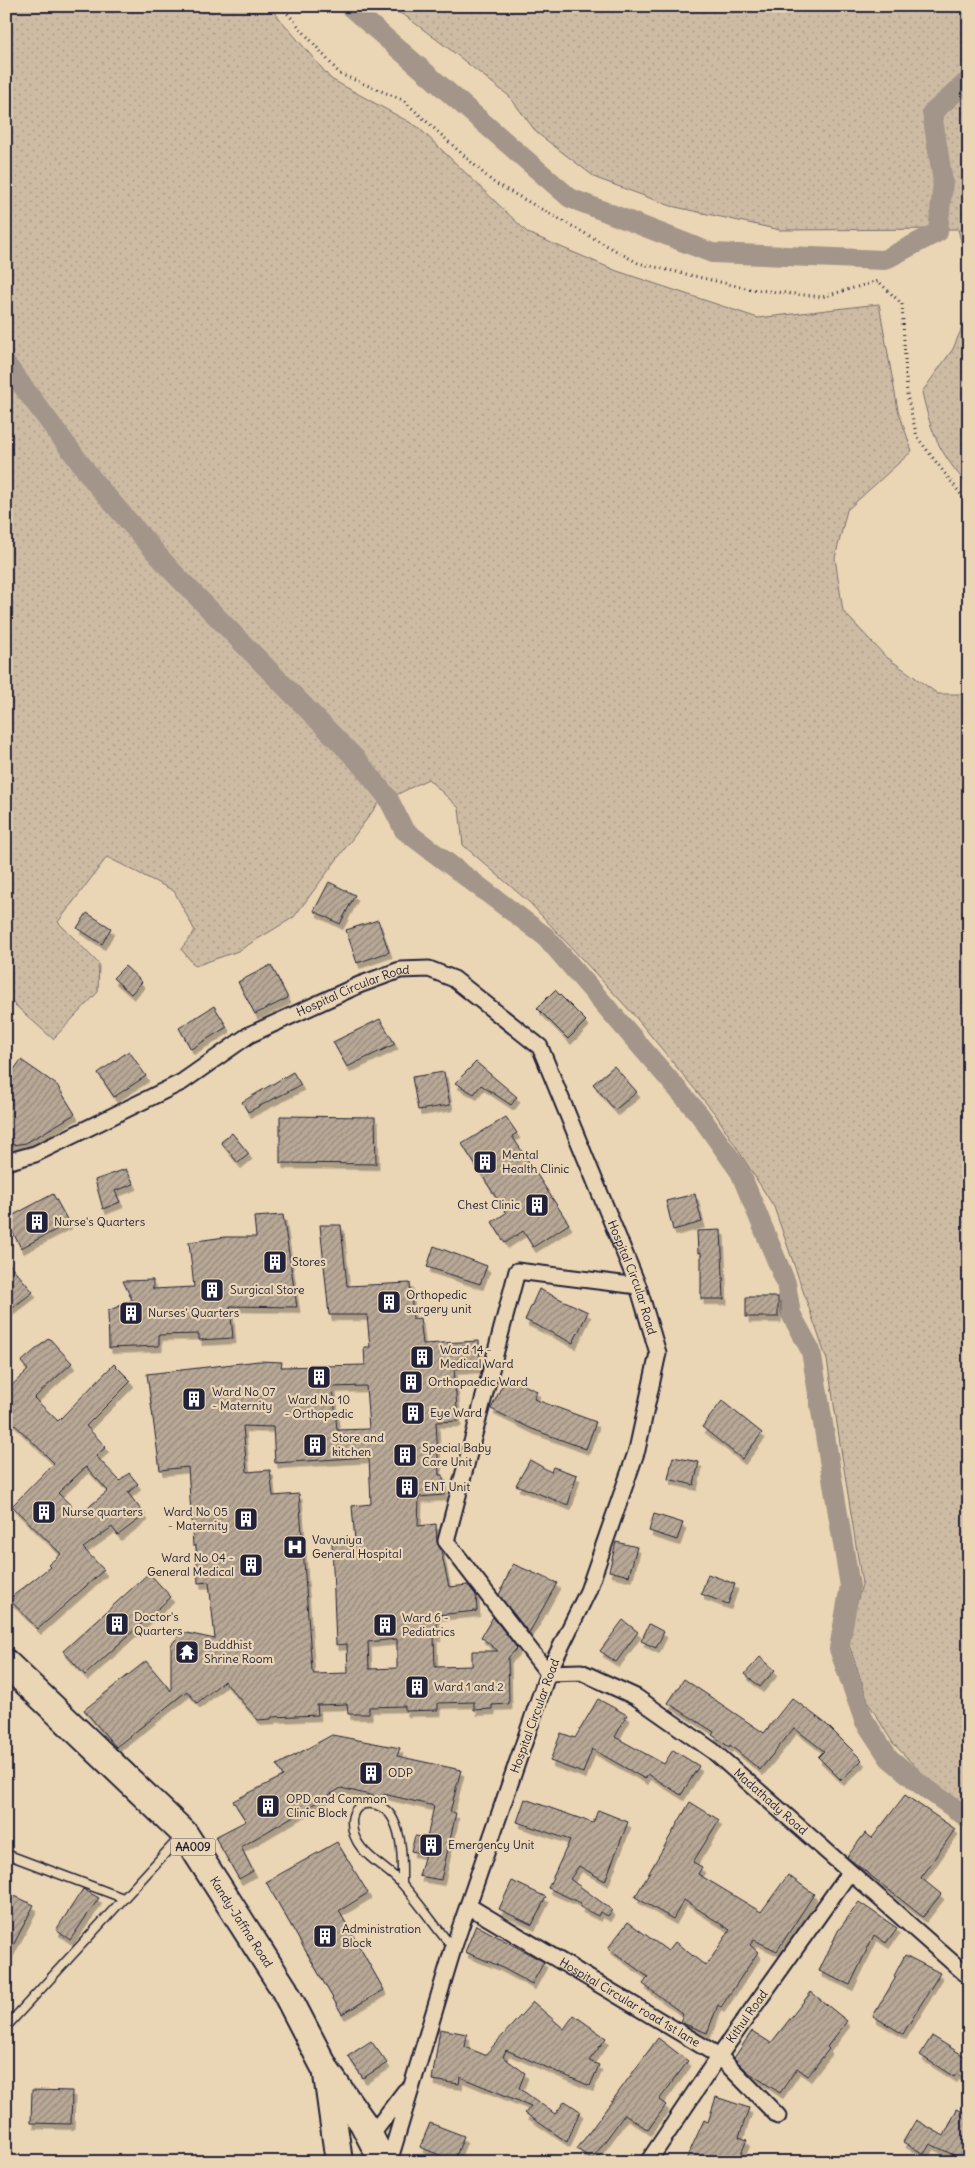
<svg xmlns="http://www.w3.org/2000/svg" width="975" height="2168" viewBox="0 0 975 2168" font-family="Delius,sans-serif">
<defs>
<pattern id="grass-dots" width="8" height="8" patternUnits="userSpaceOnUse" patternTransform="scale(1.25)"><rect width="8" height="8" fill="#cdbba3"/><path d="M2 2h.1M6 6h.1" fill="none" stroke="#b0a08d" stroke-width="1.8" stroke-linecap="round"/></pattern>
<pattern id="building-hatch" width="6" height="6" patternUnits="userSpaceOnUse" patternTransform="scale(1.25)"><rect width="6" height="6" fill="#b8a896"/><path d="M-1 1l2-2M0 6l6-6M5 7l2-2" fill="none" stroke="#95887c"/></pattern>
<filter id="shadow"><feDropShadow dx="3" dy="5.5" stdDeviation="0" flood-color="#0004"/></filter>
</defs>
<rect width="100%" height="100%" fill="#ead5b4"/>
<filter id="ink" filterUnits="userSpaceOnUse"><feTurbulence type="fractalNoise" baseFrequency=".02" numOctaves="2"/><feDisplacementMap in="SourceGraphic" scale="10" xChannelSelector="R" yChannelSelector="G"/><feConvolveMatrix kernelMatrix="1 2 1 2 8 2 1 2 1" color-interpolation-filters="sRGB"/></filter>
<g filter="url(#ink)">
<path fill="url(#grass-dots)" stroke="#786e6f" d="M6,6H269L331,79L418,127L528,233L617,271L758,318L879,304L898,410L912,451L847,510L835,558L843,611L885,656L938,694H969V1807L924,1776L893,1743L869,1704L847,1639L862,1584L827,1360L774,1207L716,1115L633,1014L530,903L463,845L459,808L428,779L378,804L294,917L238,951L195,966L181,949L195,931L174,891L107,857L58,922L99,964L98,992L53,1039L6,997Z
M379,6H969V273L958,229L780,230L671,206L596,178L537,133L509,96L448,48L404,15Z
M969,311V487C939,451 932,437 922,392L953,349Z"/>
<g fill="none" stroke-linecap="round" stroke-linejoin="round">
<path stroke="#a39589" stroke-width="20" d="M349,6L570,198L712,253L884,260L938,232L943,182L932,113L969,80
M6,364L96,484L171,570L357,760L388,798L404,830L546,937L699,1114L740,1172L786,1283L791,1314L811,1351L850,1586L839,1649L864,1720L889,1758L920,1784L969,1819"/>
</g>
<path fill="url(#building-hatch)" stroke="#22223b" fill-rule="evenodd" filter="url(#shadow)" d="M329,882L355,895L340,924L314,911Z
M87,913L111,928L102,944L77,928Z
M378,920L389,952L357,963L346,930Z
M271,965L288,998L255,1014L238,982Z
M125,966L142,982L131,994L113,978Z
M555,990L586,1021L568,1039L537,1008Z
M214,1006L227,1027L191,1049L179,1028Z
M380,1019L395,1044L347,1067L333,1042Z
M129,1051L146,1076L114,1097L98,1073Z
M21,1060L57,1085L75,1114L26,1143L6,1146V1080Z
M476,1062L517,1097L511,1105L481,1085L474,1094L455,1083Z
M614,1066L637,1092L615,1110L593,1084Z
M293,1072L301,1085L248,1112L242,1102Z
M444,1072L450,1105L418,1110L412,1077Z
M280,1116L375,1117L376,1164L280,1163Z
M506,1117L517,1133L512,1136L569,1224L533,1247L523,1231L505,1243L492,1222L506,1213L462,1144Z
M232,1133L249,1154L238,1163L221,1142Z
M126,1169L134,1184L115,1191L120,1202L103,1209L95,1180Z
M53,1194L69,1223L21,1248L6,1219Z
M695,1194L702,1222L673,1230L666,1201Z
M283,1215L297,1307L230,1306L233,1338L199,1340V1334L159,1335V1346L109,1348L108,1311L132,1300L123,1281L153,1280V1289L194,1287L189,1242L225,1237H256L254,1217Z
M320,1225H341L347,1286L410,1283L413,1319L420,1318L423,1344L479,1341L480,1367L454,1369L458,1421L436,1422L439,1475H443L444,1495L419,1497L418,1526L436,1524L437,1542L441,1550L449,1587L468,1585L476,1595L477,1611L436,1615L438,1636H434L435,1667L472,1666V1651H498L481,1637L493,1617L517,1648L508,1658L509,1704L492,1705V1709L474,1710V1702L438,1703V1710L405,1711V1706L369,1707V1714H348L347,1704L317,1705L318,1715L272,1717L271,1719L258,1720L224,1681L197,1703L187,1691L116,1747L84,1710L146,1661L171,1691V1645L182,1632L215,1639L209,1582L198,1583L196,1546H193L188,1467L160,1470L147,1374L259,1361L282,1362L281,1367L365,1365L364,1347H370L367,1315H329ZM366,1386L369,1429L337,1430L333,1387ZM243,1426L273,1427L275,1463L369,1457L371,1504L352,1506L355,1541L332,1542L336,1645L347,1644L348,1673L314,1674L312,1670L299,1494L273,1496L270,1470L247,1472ZM397,1639V1668L369,1669L368,1642Z
M721,1230L724,1299H701V1252L698,1253L697,1231Z
M434,1246L487,1266L480,1284L427,1267Z
M6,1260L33,1292L6,1313Z
M539,1289L588,1312L573,1343L525,1320Z
M746,1297H778V1317H746Z
M49,1338L72,1363L34,1398L58,1421L114,1364L131,1381L86,1426L106,1447L96,1456L120,1481L129,1473L138,1484L128,1493L145,1515L118,1535L112,1527L83,1548L104,1570L38,1629L9,1599L50,1567L48,1565L61,1554L12,1506L54,1463L6,1416V1391L28,1370L21,1362ZM86,1467L108,1491L80,1514L58,1493Z
M506,1377L537,1391L534,1399L596,1422L586,1449L532,1429L491,1409Z
M722,1401L762,1433L742,1459L702,1427Z
M673,1457L699,1462L694,1485L668,1479Z
M530,1460L551,1472L553,1467L577,1475L568,1505L516,1485Z
M654,1514L683,1523L677,1540L649,1531Z
M616,1542L637,1547L629,1576L609,1571Z
M513,1564L557,1583L529,1633L499,1595Z
M149,1573L171,1597L85,1675L63,1651Z
M708,1574L735,1584L728,1604L701,1594Z
M623,1620L638,1632L616,1662L600,1651Z
M649,1624L664,1632L656,1648L641,1641Z
M760,1657L775,1670L760,1687L745,1674Z
M684,1679L764,1733L792,1698L825,1723L862,1760L841,1780L818,1757L824,1751L794,1728L760,1770L730,1745L729,1747L712,1735L714,1732L668,1703Z
M598,1699L627,1715L615,1737L664,1764L673,1750L699,1766L681,1795L648,1774L645,1779L592,1749L583,1773L550,1761L561,1733L575,1738Z
M332,1735L400,1748L397,1756L461,1770L450,1812L456,1813L441,1880L419,1876L425,1854L411,1851L415,1836L427,1838L434,1806L384,1794L382,1798L341,1788L241,1847L253,1871L239,1879L215,1837L246,1821L233,1801L283,1776L277,1765Z
M905,1795L955,1829L921,1878L941,1894L923,1917L847,1857L865,1833L872,1838Z
M525,1799L593,1823L598,1810L628,1822L605,1881L579,1866L570,1879L612,1910L608,1916L600,1912L598,1916L580,1907L581,1903L548,1888L570,1840L517,1822Z
M690,1802L719,1820L693,1862L702,1867L698,1874L761,1912L788,1875L814,1894L777,1951L754,1940L750,1945L758,1952L721,2007L718,2005L707,2033L680,2022L683,2014L643,1984L648,1977L608,1948L628,1922L668,1951L675,1942L706,1966L730,1930L684,1900L673,1919L635,1897Z
M337,1842L368,1893L339,1911L384,1990L342,2014L266,1882Z
M512,1881L546,1897L532,1925L499,1909Z
M83,1889L99,1898L70,1940L56,1930Z
M6,1892L34,1905L6,1959Z
M859,1902L897,1928L886,1943L874,1935L850,1985L819,1971L838,1931Z
M476,1925L544,1962L532,1984L497,1965L465,1952Z
M905,1955L940,1973L903,2034L873,2016L896,1977L894,1976Z
M811,1992L847,2021L827,2047L829,2049L808,2076L797,2068L780,2093L748,2072L734,2058L752,2031L771,2043Z
M533,2002L564,2029L574,2015L606,2038L589,2061L599,2065L590,2086L506,2050L503,2057L525,2073L519,2088L555,2114L565,2101L580,2111L567,2142L525,2113L531,2106L460,2077L459,2084L432,2080L440,2029L467,2034L465,2047L485,2055Z
M932,2036L969,2059V2081L956,2074L954,2077L920,2055Z
M658,2038L688,2061L659,2100L666,2105L648,2130L625,2114L592,2159L577,2149Z
M371,2041L387,2063L363,2078L348,2056Z
M32,2090L72,2091L71,2124L31,2123Z
M716,2097L749,2108L739,2137L747,2140L737,2162H685L704,2120L708,2122Z
M957,2109L969,2115V2162L930,2144L924,2154L903,2142L916,2120L944,2136Z
M430,2123L464,2136L454,2161L420,2147Z"/>
<g fill="none" stroke-linecap="round" stroke-linejoin="round">
<g stroke="#22223b" stroke-width="11">
<path id="service" d="M6,1854L123,1898
M402,1883C402,1862 403,1838 393,1819C384,1801 354,1796 352,1821C351,1853 386,1865 403,1885C421,1905 436,1928 453,1948
M6,2027L181,1836"/>
</g>
<g stroke="#22223b" stroke-width="19">
<g id="minor">
<path id="s1" d="M6,1162L35,1154L182,1082L249,1035L359,985L400,970L429,969L454,979L540,1047L638,1286L658,1353L637,1450L588,1591L548,1673L453,1949L389,2162"/>
<path id="s2" d="M638,1286L517,1271L446,1541L548,1673L581,1672L636,1697L713,1751L969,1977"/>
<path id="s3" d="M470,1907L719,2056L778,2116"/>
<path d="M370,2137L405,2091"/>
<path id="s4" d="M648,2162L719,2056L849,1873"/>
</g>
</g>
<g stroke="#22223b" stroke-width="30">
<g id="trunk">
<path id="s5" d="M6,1663L184,1833L284,1989L327,2072L363,2123L383,2162"/>
<path d="M327,2075L339,2162"/>
</g>
</g>
<path stroke="#22223b" stroke-width="3" stroke-dasharray="1 4" stroke-linecap="butt" d="M281,6L340,74L403,100L493,182L638,263L750,289L822,297L878,281L902,304L907,395L917,437L969,505"/>
<use href="#service" stroke="#ead5b4" stroke-width="8"/>
<use href="#minor" stroke="#ead5b4" stroke-width="15"/>
<use href="#trunk" stroke="#ead5b4" stroke-width="26"/>
</g>
</g>
<defs>
<g id="building-square" transform="scale(1.25)"><rect x="-9" y="-9" width="18" height="18" rx="4" fill="#22223b" stroke="#ead5b4"/><path d="M-4-6H4V6H1V3H-1V6H-4ZM-2.5-4.3h1.7v1.8h-1.7ZM.8-4.3h1.7v1.8H.8ZM-2.5-1h1.7V.8h-1.7ZM.8-1h1.7V.8H.8Z" fill="#fff"/></g>
<g id="hospital-square" transform="scale(1.25)"><rect x="-9" y="-9" width="18" height="18" rx="4" fill="#22223b" stroke="#ead5b4"/><path d="M-5-5h3v3.5h4V-5h3V5h-3V1.5h-4V5h-3Z" fill="#fff"/></g>
<g id="temple-square" transform="scale(1.25)"><rect x="-9" y="-9" width="18" height="18" rx="4" fill="#22223b" stroke="#ead5b4"/><path d="M0-6L5-2H3V0L6.5 2.5H4V6H1.5V3h-3V6H-4V2.5H-6.5L-3 0V-2H-5Z" fill="#fff"/></g>
</defs>
<g fill-rule="evenodd">
<use href="#building-square" x="485" y="1162"/>
<use href="#building-square" x="537" y="1205"/>
<use href="#building-square" x="37" y="1222"/>
<use href="#building-square" x="275" y="1262"/>
<use href="#building-square" x="212" y="1290"/>
<use href="#building-square" x="389" y="1302"/>
<use href="#building-square" x="131" y="1313"/>
<use href="#building-square" x="422" y="1357"/>
<use href="#building-square" x="319" y="1377"/>
<use href="#building-square" x="411" y="1382"/>
<use href="#building-square" x="194" y="1399"/>
<use href="#building-square" x="413" y="1413"/>
<use href="#building-square" x="315" y="1445"/>
<use href="#building-square" x="405" y="1455"/>
<use href="#building-square" x="407" y="1487"/>
<use href="#building-square" x="44" y="1512"/>
<use href="#building-square" x="246" y="1519"/>
<use href="#hospital-square" x="295" y="1547"/>
<use href="#building-square" x="251" y="1565"/>
<use href="#building-square" x="117" y="1624"/>
<use href="#building-square" x="385" y="1625"/>
<use href="#temple-square" x="187" y="1652"/>
<use href="#building-square" x="417" y="1687"/>
<use href="#building-square" x="371" y="1773"/>
<use href="#building-square" x="268" y="1806"/>
<use href="#building-square" x="431" y="1845"/>
<use href="#building-square" x="325" y="1936"/>
</g>
<g text-anchor="middle" stroke-width="4.5" stroke-linejoin="round" paint-order="stroke">
<rect fill="#ead5b4" stroke="#5e585f" stroke-width="1" x="170.5" y="1838.5" width="45" height="17" rx="4"/>
<g font-size="11" font-weight="bold" fill="#22223b">
<text x="193" y="1851">AA009</text>
</g>
<g font-size="12" fill="#22223b" stroke="#ead5b4">
<text dy="4" stroke="none"><textPath href="#s1" startOffset="389">Hospital Circular Road</textPath></text>
<text dy="4" stroke="none"><textPath href="#s1" startOffset="854">Hospital Circular Road</textPath></text>
<text transform="translate(535 1716) rotate(-70)" y="4">Hospital Circular Road</text>
<text dy="4" stroke="none"><textPath href="#s2" startOffset="832">Madathady Road</textPath></text>
<text dy="4" stroke="none"><textPath href="#s5" startOffset="352">Kandy-Jaffna Road</textPath></text>
<text dy="4" stroke="none"><textPath href="#s3" startOffset="186">Hospital Circular road 1st lane</textPath></text>
<text dy="4" stroke="none"><textPath href="#s4" startOffset="176">Kithul Road</textPath></text>
</g>
<g font-size="12" fill="#22223b" stroke="#ead5b4" text-anchor="start">
<text x="502" y="1159">Mental<tspan x="502" dy="14">Health Clinic</tspan></text>
<text x="520" y="1209" text-anchor="end">Chest Clinic</text>
<text x="54" y="1226">Nurse's Quarters</text>
<text x="292" y="1266">Stores</text>
<text x="230" y="1294">Surgical Store</text>
<text x="406" y="1299">Orthopedic<tspan x="406" dy="14">surgery unit</tspan></text>
<text x="148" y="1317">Nurses' Quarters</text>
<text x="440" y="1354">Ward 14 -<tspan x="440" dy="14">Medical Ward</tspan></text>
<text x="428" y="1386">Orthopaedic Ward</text>
<text x="212" y="1396">Ward No 07<tspan x="212" dy="14">- Maternity</tspan></text>
<text x="319" y="1404" text-anchor="middle">Ward No 10<tspan x="319" dy="14">- Orthopedic</tspan></text>
<text x="430" y="1417">Eye Ward</text>
<text x="332" y="1442">Store and<tspan x="332" dy="14">kitchen</tspan></text>
<text x="422" y="1452">Special Baby<tspan x="422" dy="14">Care Unit</tspan></text>
<text x="424" y="1491">ENT Unit</text>
<text x="62" y="1516">Nurse quarters</text>
<text x="228" y="1516" text-anchor="end">Ward No 05<tspan x="228" dy="14">- Maternity</tspan></text>
<text x="312" y="1544">Vavuniya<tspan x="312" dy="14">General Hospital</tspan></text>
<text x="234" y="1562" text-anchor="end">Ward No 04 -<tspan x="234" dy="14">General Medical</tspan></text>
<text x="134" y="1621">Doctor's<tspan x="134" dy="14">Quarters</tspan></text>
<text x="402" y="1622">Ward 6 -<tspan x="402" dy="14">Pediatrics</tspan></text>
<text x="204" y="1649">Buddhist<tspan x="204" dy="14">Shrine Room</tspan></text>
<text x="434" y="1691">Ward 1 and 2</text>
<text x="388" y="1777">ODP</text>
<text x="286" y="1803">OPD and Common<tspan x="286" dy="14">Clinic Block</tspan></text>
<text x="448" y="1849">Emergency Unit</text>
<text x="342" y="1933">Administration<tspan x="342" dy="14">Block</tspan></text>
</g>
</g>
<rect width="975" height="2168" fill="none" stroke="#ead5b4" stroke-width="25"/>
<rect x="12" y="12" width="950" height="2143" fill="none" stroke="#22223b" stroke-width="2" filter="url(#ink)"/>
</svg>
